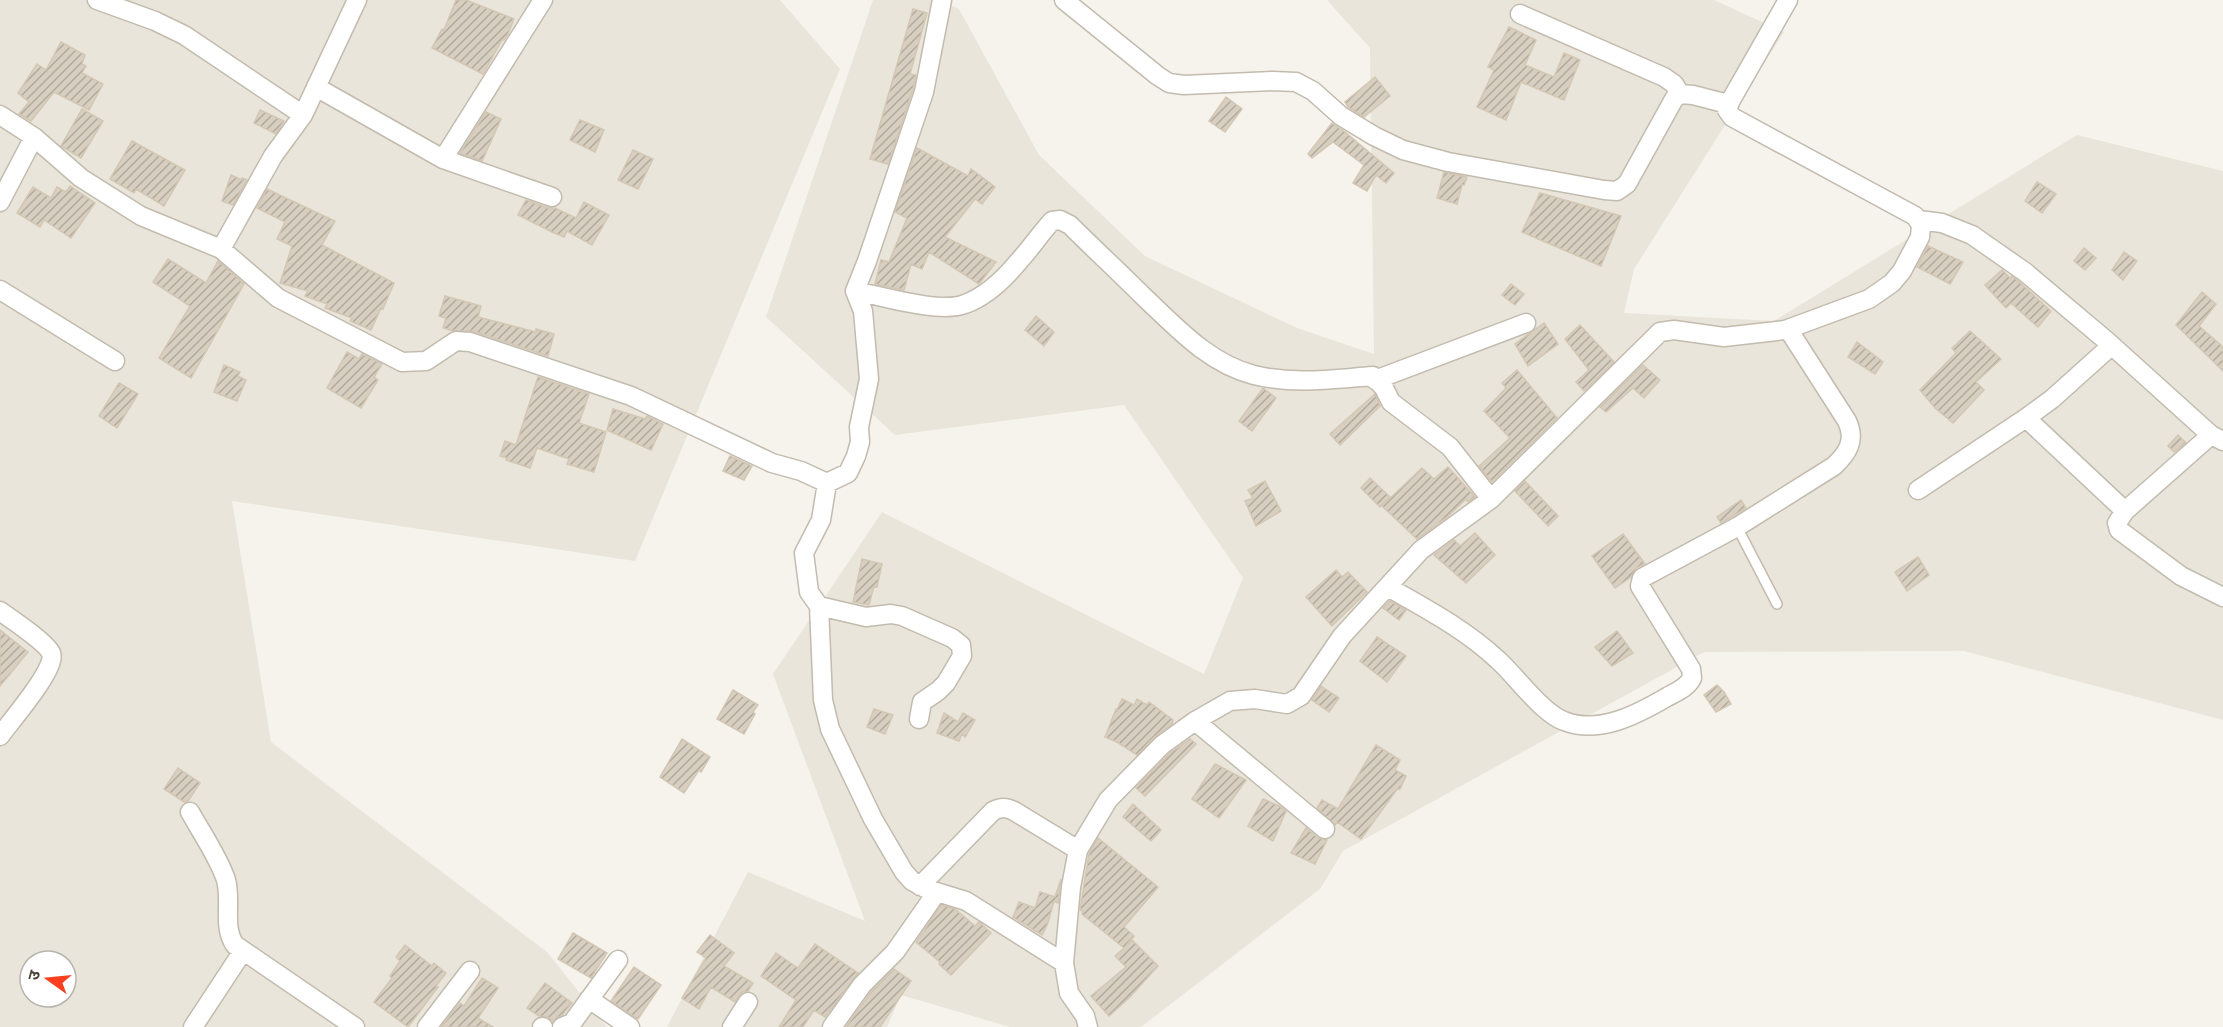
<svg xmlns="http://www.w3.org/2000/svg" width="2223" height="1027" viewBox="0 0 2223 1027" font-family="'Exo 2','Noto Sans Devanagari',sans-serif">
<defs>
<pattern id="building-hatch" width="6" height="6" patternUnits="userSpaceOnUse" patternTransform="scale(1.5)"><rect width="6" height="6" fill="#d8cfc1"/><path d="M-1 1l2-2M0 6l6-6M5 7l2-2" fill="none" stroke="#b1aa9e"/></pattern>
</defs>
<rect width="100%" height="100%" fill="#f6f3ec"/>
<path fill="#eae5da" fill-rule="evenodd" d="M0,0H780L840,69L635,561L232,501L271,742L547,952L607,1027H0ZM30,961H66V997H30Z
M873,0H939L959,9L1039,155L1145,256L1297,328L1374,354L1370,48L1327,0H1714L1784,32L1634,269L1624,313L1774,321L2077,135L2223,171V720L1964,651L1704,652L1343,851L1320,889L1141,1027H1010L901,995L887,1027H667L748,872L865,921L773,674L882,512L1204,674L1243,578L1124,405L895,435L766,317Z"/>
<path fill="url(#building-hatch)" stroke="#d3c7b4" stroke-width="1.5" d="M456,0H466L514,19L508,34L504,40H502L483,74L432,48L442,29L444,30Z
M913,9L927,13L910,74L916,75L913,89L888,164L870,159Z
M1509,27L1536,40L1525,65L1554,77L1564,53L1580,60L1564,100L1521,82L1506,120L1477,107L1494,70L1488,67Z
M61,42L85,55L82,64L86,66L82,73L103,84L89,110L54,92L31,121L19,114L29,102L18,93L37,64L46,70Z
M1375,77L1390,96L1364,117L1348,107L1345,102Z
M1226,97L1242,109L1225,132L1209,121Z
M82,109L103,121L81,158L61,146Z
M260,110L284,121L276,134L254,123Z
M486,112L501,119L482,161L460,153Z
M580,120L604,130L595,152L570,140Z
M1332,123L1345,132L1394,173L1386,183L1376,175L1367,191L1353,183L1364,165L1333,142L1312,158L1308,154Z
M132,141L185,170L164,206L136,189L134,193L110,179Z
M917,148L968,176L971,169L995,187L982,204L975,199L945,237L996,262L979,284L929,252L922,269L911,264L904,290L875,284L881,260L889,262L907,218L895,212Z
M633,150L653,159L638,189L618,180Z
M1444,172L1467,177L1464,185H1462L1457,204L1437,198Z
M231,175L242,180V178L247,180L233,205L222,201Z
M2037,182L2056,194L2042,213L2025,201Z
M70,186L95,203L71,238L44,220L40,227L17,213L33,187L51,198L57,187L66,192Z
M267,189L335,221L322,245L394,283L383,309L381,308L371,330L350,321L352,318L325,308L327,304L305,296L308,291L280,283L292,246L277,239L285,222L257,208Z
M1540,193L1621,216L1601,266L1522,232Z
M526,200L548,208H555L576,218L584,202L609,215L592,245L567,231L564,237L552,232L518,215Z
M1928,246L1963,262L1950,284L1917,267Z
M2084,248L2096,258L2085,270L2074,261Z
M2124,252L2137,261L2123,280L2112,270Z
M168,259L206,283L218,261L244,284L191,378L159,358L190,306L153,282Z
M2002,270L2010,278L2012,276L2018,281L2051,311L2038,327L2011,303L2006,308L1985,285Z
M1511,284L1524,294L1515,305L1502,295Z
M2202,292L2216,304L2199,326L2223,347V371L2176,325Z
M445,296L481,306L478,317L536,332V329L554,334L548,356L473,331H453L443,328L446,318L439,316Z
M1036,316L1054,332L1044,346L1025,330Z
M1544,323L1558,344L1528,366L1515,344Z
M1580,325L1614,362L1584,391L1576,382L1589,370L1565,339Z
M1970,331L2001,359L1976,382L1984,390L1953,423L1935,408L1920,390L1956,353L1952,348Z
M1857,342L1883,362L1875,374L1848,357Z
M347,352L359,359L362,354L382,364L374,377L378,380L361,408L327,388Z
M224,365L240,372L238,376L246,380L237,401L214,392Z
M1643,365L1660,380L1644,398L1633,388L1606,412L1600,407Z
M1517,370L1557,418L1492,482L1479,466L1510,438L1484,411L1506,388L1502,383Z
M538,377L589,394L579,423L606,432L594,472L567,464L569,459L537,448L530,468L506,460L507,458L500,456L505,441L516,445Z
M119,383L138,394L117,428L99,416Z
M1263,388L1276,398L1252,431L1239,421Z
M1375,394L1380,406L1340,445L1330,434Z
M613,409L645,419L647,416L663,424L651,450L607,430Z
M2178,435L2186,443L2174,452L2168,446Z
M730,456L752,466L744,480L723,471Z
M1448,467L1475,497L1468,502L1466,499L1447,517L1417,539L1382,506L1422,468L1434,479Z
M1370,478L1390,497L1380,507L1361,488Z
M1265,481L1281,511L1256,526L1245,501L1253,498L1248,490Z
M1525,481L1558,516L1548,526L1515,491Z
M1741,500L1746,508L1721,523L1717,517Z
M1475,533L1495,555L1466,583L1434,555L1454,540L1460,546Z
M1623,534L1645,564L1636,568L1631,577L1615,588L1592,556Z
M1918,557L1929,575L1907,591L1895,572Z
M862,559L882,564L877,587L874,586L869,605L853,602Z
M1336,570L1342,577L1348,572L1367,592L1332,626L1306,597Z
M1390,601L1406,610L1399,620L1383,608Z
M0,630L28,652L0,686Z
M1617,631L1633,653L1612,666L1595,647Z
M1377,637L1406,656L1387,682L1360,661Z
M1717,685L1724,692L1731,704L1716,712L1704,695Z
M1321,686L1339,698L1329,712L1312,700Z
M733,690L758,705L753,712L755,714L744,734L717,719Z
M1122,699L1134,705L1137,699L1147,705L1149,702L1173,720L1172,724L1154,737L1137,755L1117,742L1105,737L1116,709L1117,710Z
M874,709L893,715L885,734L867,727Z
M944,713L958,722L963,713L975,720L965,737L962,734L959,741L937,733Z
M682,739L710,757L701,772L699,770L684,793L660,777Z
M1190,739L1196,744L1145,796L1136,788L1169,754Z
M1376,745L1400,760L1395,770L1406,776L1400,789L1398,788L1361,839L1337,822L1335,825L1317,808L1322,800L1338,809Z
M1215,764L1246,780L1219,818L1192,799Z
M178,768L200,783L188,801L184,802L164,789Z
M1263,799L1279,806L1286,811L1273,841L1248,826Z
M1133,804L1161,830L1151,841L1123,817Z
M1306,828L1318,838L1327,840L1315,864L1291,853Z
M1098,838L1158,887L1124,927L1134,936L1124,948L1132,940L1158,966L1129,998L1109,1016L1091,996L1126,967L1115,956L1124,948L1082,914L1083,911L1080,910L1089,854Z
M1061,879L1058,903L1054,901L1048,923L1042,935L1013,917L1019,902L1035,908L1040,892L1055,897Z
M941,905L955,909L975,926L979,922L991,933L951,975L939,964L940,962L916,942Z
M573,933L607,953L591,978L558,959Z
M710,935L734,953L724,966L753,983L748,991L742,992L735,1002L711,987L699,1009L682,998L706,958L697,952Z
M815,944L858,973L825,1017L814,1010L803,1027H779L796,1000L761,976L776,953L798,968Z
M405,945L432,966L434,963L446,973L436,986L438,987L408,1027L374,1002L392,978L390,976L400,961L396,957Z
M634,967L661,985L638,1019L611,1001Z
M894,969L911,981L880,1027H846L871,992Z
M482,978L498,988L478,1018L493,1027H441L460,1003L464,1006Z
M545,983L572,1003L563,1014L553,1021L548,1017L539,1016L527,1008Z"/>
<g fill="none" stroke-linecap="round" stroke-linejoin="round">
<g stroke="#c2bbae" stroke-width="12">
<path id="lane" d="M1737,527L1777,604"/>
</g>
<g stroke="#c2bbae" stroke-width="21">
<path id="street" d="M97,0L155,21L184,35L303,115
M942,0L924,92L867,261L855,291L863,311L869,379L859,427L860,442L856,456L848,473L827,483L821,520L804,553L809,592L819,606L823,700L830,729L873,819L904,872L912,881L927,889L966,901L1064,963
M1064,0L1158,76L1169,83L1184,85L1273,81L1296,82L1313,91L1341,116L1374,136L1403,150L1448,162L1604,190L1617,191L1627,184L1674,99L1680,94L1693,95L1728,104
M1520,14L1664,77L1674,84L1680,94
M316,87L443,159L552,197
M0,115L34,137L81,178L141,216L221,249L278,298L402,362L426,361L456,341L470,342L631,396L772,463L801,471L827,483
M443,159L543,0
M0,202L34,137
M1919,220L1942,223L1972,235L2025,272L2108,342L2211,435L2223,441
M221,249L273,156L303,115L357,0
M0,290L115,361
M855,291C882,296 940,314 965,304C987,296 1005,278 1019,261C1031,248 1040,234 1052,221L1060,220L1070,225C1094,249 1119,272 1143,296C1175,326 1209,364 1254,375C1294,385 1333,379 1373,376L1384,388L1391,402L1450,447L1491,499
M1375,380L1526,323
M2026,418L2125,511
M2211,435L2125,511L2117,523L2119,530L2181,576L2223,597
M1918,490L2026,418L2052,399L2111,346
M1388,587C1426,609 1465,629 1498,660C1516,676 1542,713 1564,721C1599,735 1638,714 1667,697C1676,692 1687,688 1692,678L1691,669L1643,591L1640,586L1642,578L1737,527L1834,466C1848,453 1856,440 1847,421L1788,329
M819,606L866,617L891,614L902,616L952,638L961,645L962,656L946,683L938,691L922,702L919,719
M0,611C11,619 46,642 51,653C58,667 10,722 0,736
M1195,721L1325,829
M190,812C201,832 219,858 226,880C232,901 222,927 235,945L355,1027
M920,886L993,811C1001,807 1006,807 1014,811L1078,850
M589,999L630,1027
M193,1027L243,951
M427,1027L470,971
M542,1027H543
M562,1027L572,1023L618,960
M732,1027L748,1002
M832,1027L862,985L895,952L937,892
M1088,1027L1085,1016L1069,993L1064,963L1071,887L1078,850L1108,800L1162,745L1195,721L1230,701L1255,699L1287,704L1301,696L1342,636L1421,550L1491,499L1660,332L1674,330L1724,337L1785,330L1869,299L1892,283L1902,271L1920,237L1921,225L1915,216L1732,117L1727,110L1731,100L1788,0"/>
</g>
<use href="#lane" stroke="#fff" stroke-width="9"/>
<use href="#street" stroke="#fff" stroke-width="18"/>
</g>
<g transform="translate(48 979) rotate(285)"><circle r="28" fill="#ffffff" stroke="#b7b4b0" stroke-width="1.5"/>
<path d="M0-4.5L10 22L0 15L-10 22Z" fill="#fc3f1d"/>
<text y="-9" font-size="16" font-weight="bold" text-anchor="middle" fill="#4b4439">उ</text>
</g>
</svg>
